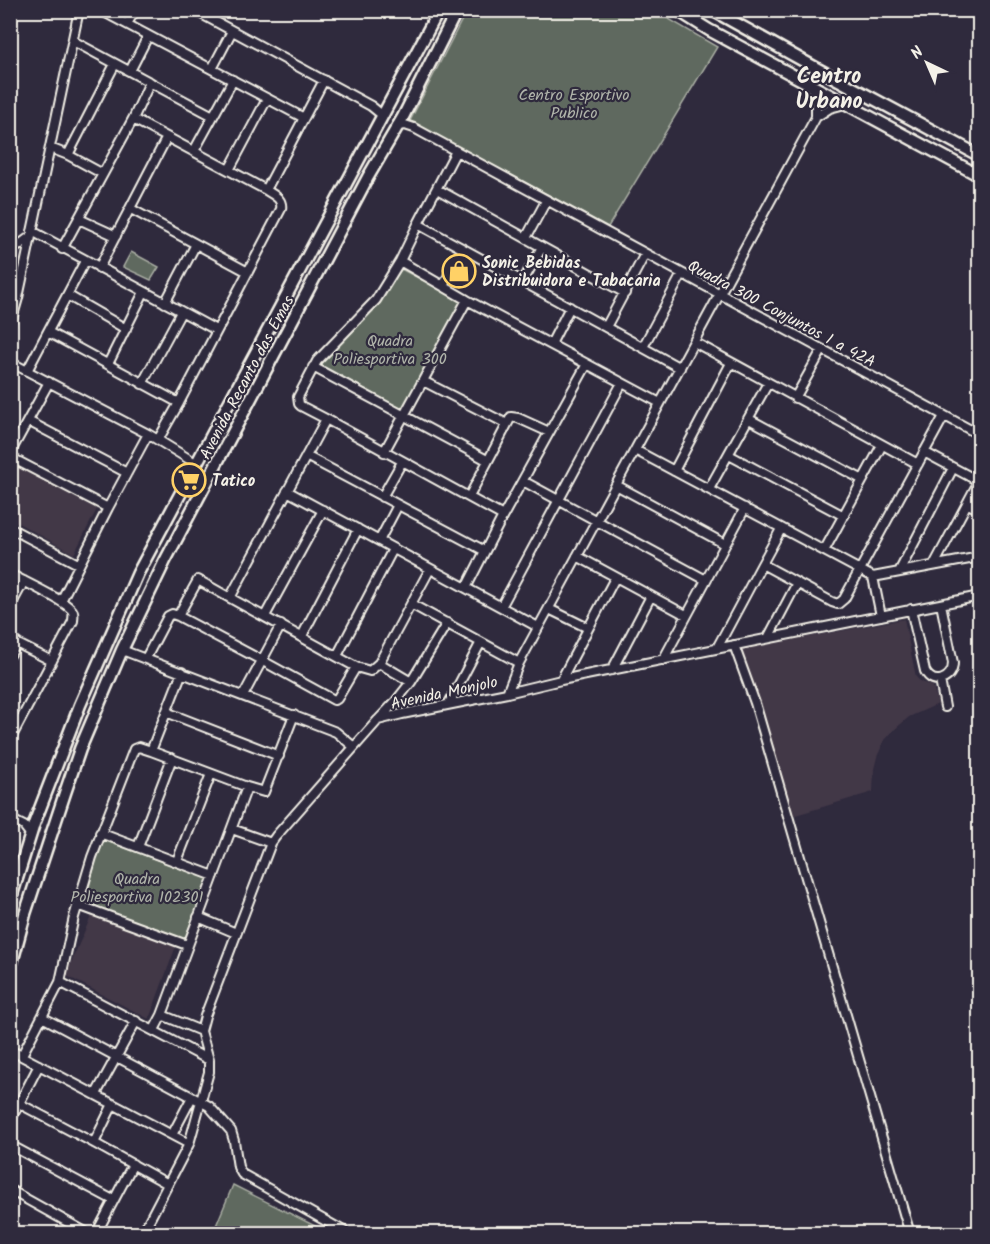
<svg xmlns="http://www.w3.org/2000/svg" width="990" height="1244" viewBox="0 0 990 1244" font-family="Kalam,sans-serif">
<rect width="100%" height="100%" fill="#2f2a3d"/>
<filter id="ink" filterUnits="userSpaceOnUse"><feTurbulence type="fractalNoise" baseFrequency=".0167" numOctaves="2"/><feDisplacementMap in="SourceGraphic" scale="12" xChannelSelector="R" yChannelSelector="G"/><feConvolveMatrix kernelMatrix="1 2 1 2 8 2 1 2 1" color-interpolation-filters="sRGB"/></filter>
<g filter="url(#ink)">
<path fill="#423747" d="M10,463L97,509L74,554L11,519Z
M904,619L916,677L921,682L933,686L938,704L909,717L894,730L884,741L877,757L874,769L873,792L789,817L739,650Z
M92,914L176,946L149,1019L67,976L66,974Z"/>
<path fill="#5e695e" stroke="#a9ada3" stroke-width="1.5" d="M467,10L659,11L667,18L717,47L608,227L410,121Z
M131,252L159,267L151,280L123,267Z
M401,269L463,301L403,410L319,364L379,301Z
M101,839L209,879L184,940L85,903Z
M233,1185L327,1232V1233H213Z"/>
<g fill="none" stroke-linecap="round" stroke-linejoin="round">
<g stroke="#f4f1e8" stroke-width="12">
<path id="minor" d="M100,10L304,118
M194,10L371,106L382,115
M127,24L135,10
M73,41L213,116
M212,69L232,31
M130,71L148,36
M811,86L816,98V117
M133,119L266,190C273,195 283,198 281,209L179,403L158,440
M397,126L405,125L414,128L980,435
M50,148L68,155L103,174
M194,151L233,80
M68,155L115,64
M229,170L267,99
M437,189L625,293
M266,190L324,80
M131,209L248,272
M79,219L116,236
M418,224L680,368
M32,231L216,330
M526,238L546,201
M62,249L133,119L150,82
M10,252L30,237
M400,261L467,300L660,403
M99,268L167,137
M523,281L542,247
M443,286L463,250
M67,295L126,329
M165,303L196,244
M10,326L18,298L79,10
M606,327L645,254
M48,332L179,403
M694,342L918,464
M551,344L570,307
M643,347L682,274
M10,362L148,434L197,464
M108,364L144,292
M313,367L487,460
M27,371L85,261
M423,381L507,424
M142,384L181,312
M795,398L822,350
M326,419L503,516
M749,419L863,480
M28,421L127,473
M635,450L873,577L980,557
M384,452L467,300
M924,452L980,482
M10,453L49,382
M729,455L844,516
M306,456L485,551
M10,457L108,508
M674,471L731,363
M523,481L706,580
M616,485L725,544
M709,489L768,383
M287,491L538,627
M382,497L402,462
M469,497L511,417L518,418L549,432
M968,504L980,510
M10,528L78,564
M781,529L762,564L832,602L838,604L844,599L944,416
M379,541L398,505
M824,551L882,445
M577,556L686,615
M934,565L979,481
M899,572L953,468
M10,574C22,581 69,602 73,612C74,615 73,618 73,621L10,740
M873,577L881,616
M466,588L503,516L587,364
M230,598L356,667L370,671L379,663L430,569
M61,601L108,508L148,434
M411,604L519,663
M10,607L24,581
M501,607L622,383
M549,609L588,628
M911,609L925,671C933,687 953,680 953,663L941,604
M178,616L261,660L334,700L337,699L356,667
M265,616L323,510
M302,636L358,529
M768,638L797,583
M10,640L52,661
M734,645L755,703L910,1234
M717,648L762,564
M122,650L336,732L354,747
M10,655L17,643
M337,656L393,549
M146,658L168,616L172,614L178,616L198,580L230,598L326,419L301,406L299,404L298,397L317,361L376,300L400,261L418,224L456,151
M663,660L745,508
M379,663L411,682
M612,670L651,596
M561,680L615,578
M940,680L945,707
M507,693L519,663L816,117L830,108L845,104
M243,696L281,625
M449,703L481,642
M166,712L279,756
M379,719L396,701L411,682L447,623
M151,751L182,672
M10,819L24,826L31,835
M232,829L271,843
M100,833L214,876
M138,847L172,758
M177,861L211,774
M78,905L187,945
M198,917L236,933
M60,982L209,1060
M162,1015L201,1031
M42,1017L209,1106L231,1131L234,1141L238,1167L242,1174L349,1234
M154,1030L162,1015L247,787
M10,1050L189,1144
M22,1055L60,982L74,917L92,857L134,749L139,747L151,751L247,787L264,792L294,715
M96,1094L136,1021
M20,1104L94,1143L168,1184
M10,1121L39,1065
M172,1135L192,1097
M94,1143L113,1104
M10,1145L113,1200
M10,1190L89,1234
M96,1234L133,1164
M142,1234L189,1144L209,1072V1060L201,1031L205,1016L271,843L276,836L378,720L402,714L507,693L561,680L980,596"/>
</g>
<g stroke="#f4f1e8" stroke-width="15">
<path id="major" d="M677,10L709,30L980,176
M712,10L818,69L980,156
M10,901L34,824L80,705L138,573L439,10
M10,970L25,914L65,793L80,749L122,650L165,561L368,177L403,117L457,10"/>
</g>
<use href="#minor" stroke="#2f2a3d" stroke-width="8"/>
<use href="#major" stroke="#2f2a3d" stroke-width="10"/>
</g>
</g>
<defs>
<g id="shop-ring" transform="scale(1.725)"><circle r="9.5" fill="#2f2a3d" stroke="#ffd166" stroke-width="1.5"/><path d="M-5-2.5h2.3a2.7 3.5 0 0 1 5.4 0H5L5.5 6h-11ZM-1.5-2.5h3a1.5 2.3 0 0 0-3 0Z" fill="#ffd166"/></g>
<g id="supermarket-ring" transform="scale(1.725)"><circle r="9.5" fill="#2f2a3d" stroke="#ffd166" stroke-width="1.5"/><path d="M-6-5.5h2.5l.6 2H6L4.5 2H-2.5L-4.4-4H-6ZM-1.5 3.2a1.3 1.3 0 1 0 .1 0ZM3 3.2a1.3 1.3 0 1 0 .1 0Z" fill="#ffd166"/></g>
</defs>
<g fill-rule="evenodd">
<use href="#shop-ring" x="459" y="271"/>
<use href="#supermarket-ring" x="189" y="480"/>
</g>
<g text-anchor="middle" stroke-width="4.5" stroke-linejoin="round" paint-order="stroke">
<g font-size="16" fill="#b0b4aa" stroke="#2f2a3d">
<text x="574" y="100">Centro Esportivo<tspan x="574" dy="18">Publico</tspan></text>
<text x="390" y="346">Quadra<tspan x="390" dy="18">Poliesportiva 300</tspan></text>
<text x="137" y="884">Quadra<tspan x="137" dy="18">Poliesportiva 102301</tspan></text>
</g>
<g font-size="16" font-weight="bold" fill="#f4f1e8" stroke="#2f2a3d" text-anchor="start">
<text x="482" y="268">Sonic Bebidas<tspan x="482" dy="18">Distribuidora e Tabacaria</tspan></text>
<text x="212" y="486">Tatico</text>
</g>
<g font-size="16" fill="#f4f1e8" stroke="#2f2a3d">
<text transform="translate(782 313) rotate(28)" y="6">Quadra 300 Conjuntos 1 a 42A</text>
<text transform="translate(246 377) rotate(-62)" y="6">Avenida Recanto das Emas</text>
<text transform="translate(444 692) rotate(-12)" y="6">Avenida Monjolo</text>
</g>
<g font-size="22" font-weight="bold" fill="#f4f1e8" stroke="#2f2a3d">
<text x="829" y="83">Centro<tspan x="829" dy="25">Urbano</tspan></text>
</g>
</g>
<rect width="990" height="1244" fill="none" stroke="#2f2a3d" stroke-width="36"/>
<rect x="18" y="18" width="954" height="1208" fill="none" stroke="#f4f1e8" stroke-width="2" filter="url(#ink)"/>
<g transform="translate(927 63) rotate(316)" stroke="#2f2a3d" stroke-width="4.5" paint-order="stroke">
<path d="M0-4.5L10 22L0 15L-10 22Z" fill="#f4f1e8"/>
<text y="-9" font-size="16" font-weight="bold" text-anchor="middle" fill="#f4f1e8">N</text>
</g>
</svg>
